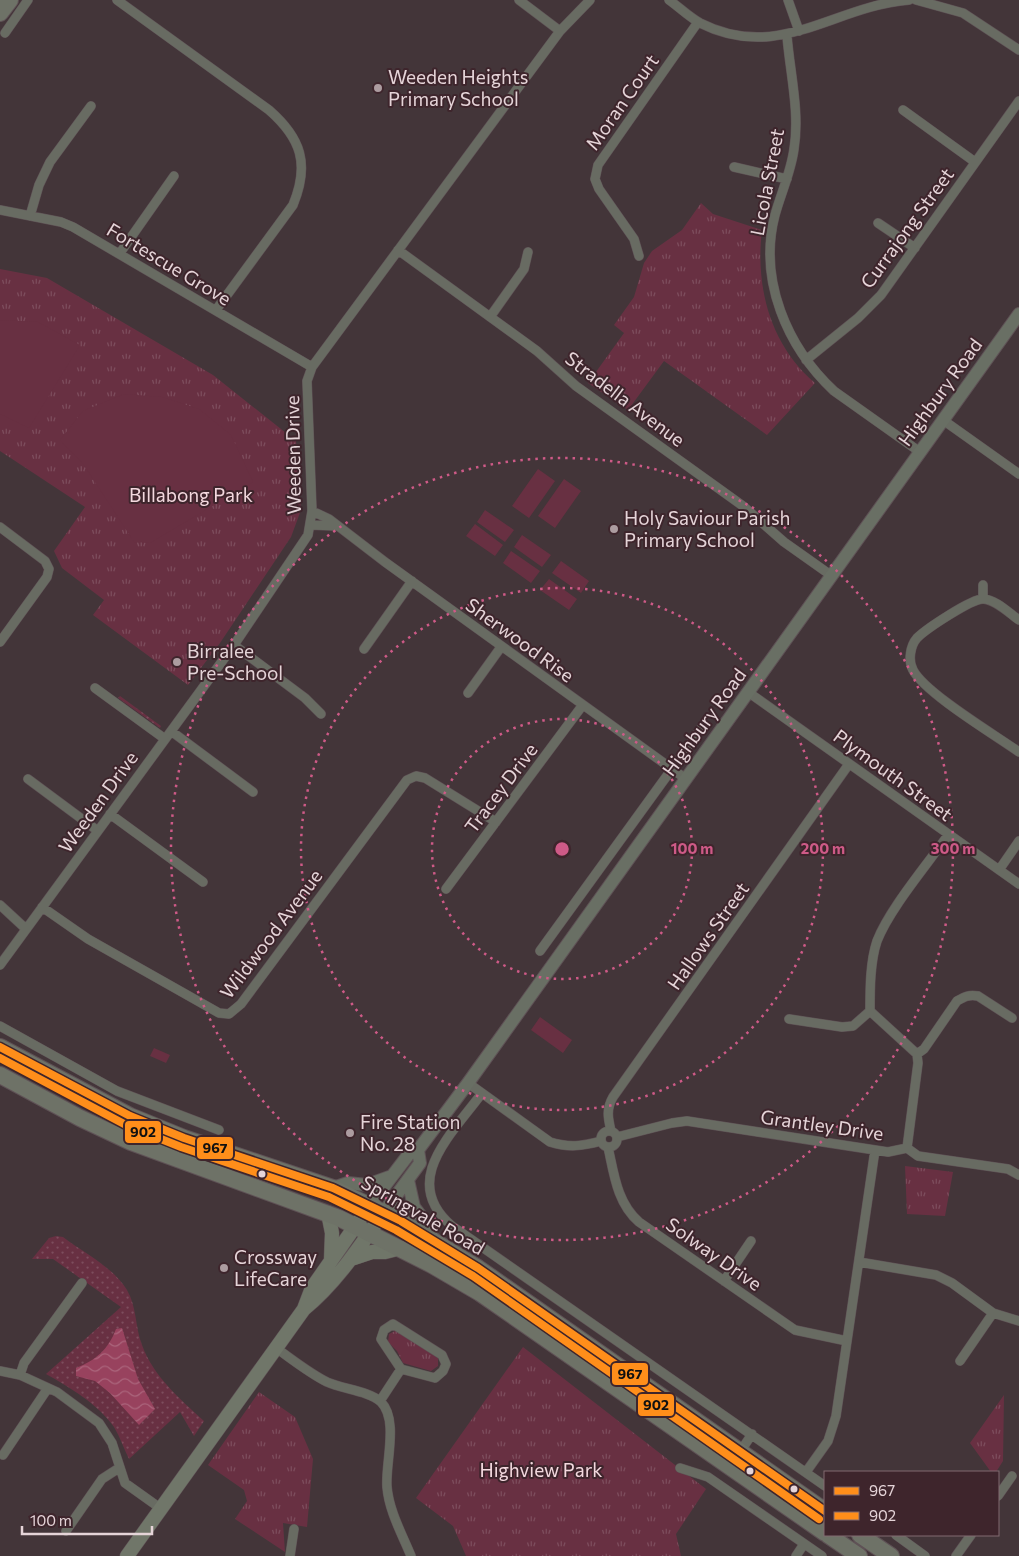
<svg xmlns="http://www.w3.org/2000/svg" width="1019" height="1556" viewBox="0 0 1019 1556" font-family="Commissioner,sans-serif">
<defs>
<pattern id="grass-dots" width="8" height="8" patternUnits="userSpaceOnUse" patternTransform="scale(1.25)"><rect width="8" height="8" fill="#683042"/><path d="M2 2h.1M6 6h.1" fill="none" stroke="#7d4d5d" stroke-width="1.8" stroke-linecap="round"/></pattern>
<pattern id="park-tufts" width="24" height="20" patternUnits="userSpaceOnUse" patternTransform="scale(1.25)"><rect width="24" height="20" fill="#683042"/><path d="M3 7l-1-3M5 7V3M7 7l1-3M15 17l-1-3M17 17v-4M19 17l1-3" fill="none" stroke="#7d4d5d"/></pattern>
<pattern id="water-waves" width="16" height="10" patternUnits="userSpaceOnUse" patternTransform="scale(1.25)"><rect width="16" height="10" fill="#98425e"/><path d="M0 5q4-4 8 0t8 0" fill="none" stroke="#ab657c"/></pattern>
</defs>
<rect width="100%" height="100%" fill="#433539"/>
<path fill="url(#grass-dots)" d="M120,696L161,726L160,728L118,698Z
M56,1236L63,1237C84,1253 113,1267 127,1290C137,1307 135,1327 142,1345C153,1376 181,1400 204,1421L194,1436L180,1412L129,1459C124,1449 120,1437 114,1427C98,1404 69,1387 46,1374L121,1307L53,1259H32L49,1238Z"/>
<path fill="url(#park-tufts)" d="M701,203L713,214L762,230C755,286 770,345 815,383L767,435L664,361L628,410L588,383L624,333L614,325L634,297L644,263L652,251L682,230Z
M0,269L47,278L213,375L296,441L301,510L291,537L220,643L188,685L93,615L104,600L62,568L54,551L85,507L0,451Z
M905,1166L953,1172L945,1216L907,1214Z
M397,1330L438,1358V1366L431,1371L403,1363L397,1351L388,1342L389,1334Z
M523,1347L706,1489L676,1534L681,1556H466L453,1526L416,1498Z
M259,1392L295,1417L313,1459L307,1527L283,1523L285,1552L235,1519L247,1501L244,1490L208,1465Z
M1004,1395L1003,1461L996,1472H991L970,1443Z"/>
<path fill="#683042" d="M0,320L38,322L80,345L29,428L0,414Z
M124,394L162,397L199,409L231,435L253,482L150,543L134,542L84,465L60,440L83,411Z
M538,469L555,481L529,518L512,506Z
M564,479L581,491L555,528L538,516Z
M485,510L514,530L505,542L477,522Z
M475,524L503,545L495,556L466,536Z
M522,535L551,555L542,567L514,547Z
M511,551L540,571L531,583L503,563Z
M561,561L589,581L581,593L552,573Z
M549,579L577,599L569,610L540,590Z
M540,1017L572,1040L563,1053L531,1030Z
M154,1048L170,1055L166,1063L150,1056Z"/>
<path fill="url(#water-waves)" d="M122,1328L138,1379L155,1409L139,1425L110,1393L95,1381L76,1376V1368C96,1360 108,1350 116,1329Z"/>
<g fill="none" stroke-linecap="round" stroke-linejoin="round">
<g stroke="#5f5256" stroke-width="10">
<path id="street" d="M117,0L269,110C301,138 310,164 293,205L216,310
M519,0L560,31
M669,0C679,7 689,17 700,23C779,63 833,6 909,0
M788,0L799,31
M916,0L963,13L1019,50
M5,33L28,0
M787,36C790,73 800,112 794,149C791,172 781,193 775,215C758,280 787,347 834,391L920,452
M903,110L975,162
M734,167L787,179
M0,210L61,222L73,227L312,367
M30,216L39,185L50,162L91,106
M878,223L915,248
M398,250L537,351L576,386L743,506L784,542L832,576
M120,253L174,176
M639,256L634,239L599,189L595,179L598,165L698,22
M490,317L524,269L528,252
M806,360L858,318L881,295L1019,101
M943,420L1019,474
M312,511L329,519L385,562L686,779
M310,525L337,526
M0,527L45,561L49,569L47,577L0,642
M983,599V585
M1019,620C1009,613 995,599 983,599C971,599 926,629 917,638C910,646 908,661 913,670C925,693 995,735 1019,752
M234,645L305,698L321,714
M364,649L412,581
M95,688L165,739
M748,692L1019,884
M468,693L501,647
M171,731L253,792
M28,779L98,831
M110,814L203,882
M999,870L1019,841
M446,889L582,706
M0,905L26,929
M42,907L88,939L219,1013L229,1014L241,1004L407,780L416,776L425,778L496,822
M540,951L703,726
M0,965L234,645L308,535L312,511L307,381L312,367L560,31L590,0
M789,1019L842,1027L853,1026L870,1011
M0,1026L117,1091L219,1130
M917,1054L924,1049L957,1001C964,997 969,994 978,996L1012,1018
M468,1083L550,1142C569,1148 583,1146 601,1141
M482,1093C452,1134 399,1181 452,1226L825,1486
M611,1131C608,1118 606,1109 613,1097L849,764
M601 1139a8 8 0 1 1 16 0a8 8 0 1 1-16 0Z
M617,1137L672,1123L687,1121L888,1152L907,1148L918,1156L1008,1169L1019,1175
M608,1147C614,1174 617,1203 639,1222L795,1330L847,1341
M907,1148L918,1063L917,1054L870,1011C870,989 870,962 877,941C890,908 927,865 948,835
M859,1262L936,1275L952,1283L993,1313L1019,1321
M724,1281L751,1241
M393,1324L442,1355L446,1364L443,1371L435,1378L401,1369L381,1339L384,1330Z
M276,1348C293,1360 309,1373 327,1382C342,1389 369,1391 381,1402C399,1420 385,1464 387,1487C389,1511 402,1534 411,1556
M960,1361L993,1313
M0,1371L20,1375L57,1392L99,1423L112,1443L125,1483L160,1508
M20,1375L24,1363L82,1283
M380,1401L401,1369
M3,1455L48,1388
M730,1467L752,1434
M680,1468L708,1477L822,1556
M806,1472L828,1441L836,1416L875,1150
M998,1496L1012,1476
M66,1531L102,1479L119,1468
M896,1535L925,1556
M290,1556L294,1529
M796,1556L804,1544
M956,1556L971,1535"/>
</g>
<g stroke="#5f5256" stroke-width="14">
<path id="secondary" d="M408,1180L414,1207L430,1228L432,1239
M333,1188L348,1183L367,1185L392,1176
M370,1205L409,1154L418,1150L468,1083L1019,314
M384,1212L420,1163L418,1150"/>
</g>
<g stroke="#5f5256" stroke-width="15">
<path id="primary" d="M328,1213L332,1233L331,1260
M351,1259L372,1252H385L401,1248
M304,1309L312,1288L370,1205
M127,1556L304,1309C337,1282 360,1246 384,1212"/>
</g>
<g stroke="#5f5256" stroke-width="18">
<path id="highway" d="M0,13L10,0
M0,1047L130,1116L184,1138L333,1188L401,1221L478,1268L825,1511
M0,1075L80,1118L131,1142L339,1218L432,1265L480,1293L825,1533
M828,1535L859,1556
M860,1535L891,1556"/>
</g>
<use href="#street" stroke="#686b62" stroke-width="9"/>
<use href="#secondary" stroke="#696f64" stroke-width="12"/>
<use href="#primary" stroke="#707669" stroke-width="14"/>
<use href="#highway" stroke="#6e7267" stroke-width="16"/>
<g stroke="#3e252c" stroke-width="11">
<path id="bus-1" d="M0,1047L130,1116L184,1138L333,1188L401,1221L478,1268L825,1511"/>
</g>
<g stroke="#3e252c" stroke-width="11">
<path id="bus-2" d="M0,1058L126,1125L181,1147L329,1197L396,1230L473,1276L819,1519"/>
</g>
<use href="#bus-1" stroke="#ff8e1a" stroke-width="8"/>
<use href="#bus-2" stroke="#ff8e1a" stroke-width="8"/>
</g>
<g fill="none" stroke="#ce5a87" stroke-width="2.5" stroke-dasharray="2.5 5">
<circle cx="562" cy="849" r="130"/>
<circle cx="562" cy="849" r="261"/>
<circle cx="562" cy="849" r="391"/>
</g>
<g fill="#ac9ca0" stroke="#3e252c" stroke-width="2">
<circle cx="378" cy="88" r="5"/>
<circle cx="614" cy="529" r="5"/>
<circle cx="177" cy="662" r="5"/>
<circle cx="350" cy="1133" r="5"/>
<circle cx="224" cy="1268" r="5"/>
</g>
<g fill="#e5d4d8" stroke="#3e252c" stroke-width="2">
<circle cx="262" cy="1174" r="4.5"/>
<circle cx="750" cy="1471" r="4.5"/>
<circle cx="794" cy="1489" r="4.5"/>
</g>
<g text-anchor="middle" stroke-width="4" stroke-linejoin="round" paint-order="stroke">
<g font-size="19" fill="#e5d4d8" stroke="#3e252c" text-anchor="start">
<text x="388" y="84">Weeden Heights<tspan x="388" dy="22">Primary School</tspan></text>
<text x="624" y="525">Holy Saviour Parish<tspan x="624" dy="22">Primary School</tspan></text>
<text x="187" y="658">Birralee<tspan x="187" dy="22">Pre-School</tspan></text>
<text x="360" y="1129">Fire Station<tspan x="360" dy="22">No. 28</tspan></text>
<text x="234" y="1264">Crossway<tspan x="234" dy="22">LifeCare</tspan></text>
</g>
<g font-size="19" fill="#e5d4d8" stroke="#3e252c">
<text transform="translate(622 102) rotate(-55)" y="7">Moran Court</text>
<text transform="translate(767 182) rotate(-79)" y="7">Licola Street</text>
<text transform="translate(907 228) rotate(-54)" y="7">Currajong Street</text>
<text transform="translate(169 264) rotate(31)" y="7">Fortescue Grove</text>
<text transform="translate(940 392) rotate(-54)" y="7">Highbury Road</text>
<text transform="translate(625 399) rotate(37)" y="7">Stradella Avenue</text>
<text transform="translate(293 455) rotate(-91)" y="7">Weeden Drive</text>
<text transform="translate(520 640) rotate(36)" y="7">Sherwood Rise</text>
<text transform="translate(704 722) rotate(-54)" y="7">Highbury Road</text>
<text transform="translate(893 775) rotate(36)" y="7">Plymouth Street</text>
<text transform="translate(501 788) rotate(-53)" y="7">Tracey Drive</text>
<text transform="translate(98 802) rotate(-54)" y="7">Weeden Drive</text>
<text transform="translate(271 934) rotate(-53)" y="7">Wildwood Avenue</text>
<text transform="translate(708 936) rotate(-55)" y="7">Hallows Street</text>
<text transform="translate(822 1125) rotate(8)" y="7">Grantley Drive</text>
<text transform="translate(423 1215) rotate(30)" y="7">Springvale Road</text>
<text transform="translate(714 1254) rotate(35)" y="7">Solway Drive</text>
</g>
<g font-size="19" fill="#f3d8de" stroke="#3e252c">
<text x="191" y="502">Billabong Park</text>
<text x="541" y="1477">Highview Park</text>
</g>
</g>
<circle cx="562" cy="849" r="8" fill="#ce5a87" stroke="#3e252c" stroke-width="2.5"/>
<g font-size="15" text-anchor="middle" font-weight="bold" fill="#ce5a87" stroke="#3e252c" stroke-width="4" stroke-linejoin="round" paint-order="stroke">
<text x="692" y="854">100 m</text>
<text x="823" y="854">200 m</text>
<text x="953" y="854">300 m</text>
</g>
<g stroke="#3e252c" stroke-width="2">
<rect x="124" y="1120" width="38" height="24" rx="5" fill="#ff8e1a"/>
<rect x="196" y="1136" width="38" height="24" rx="5" fill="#ff8e1a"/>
<rect x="611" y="1362" width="38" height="24" rx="5" fill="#ff8e1a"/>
<rect x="637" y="1393" width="38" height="24" rx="5" fill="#ff8e1a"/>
</g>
<g font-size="14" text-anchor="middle" font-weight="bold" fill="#111">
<text x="143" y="1137">902</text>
<text x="215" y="1153">967</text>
<text x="630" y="1379">967</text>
<text x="656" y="1410">902</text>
</g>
<rect x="824" y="1471" width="175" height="65" fill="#3e252c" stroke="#816b71"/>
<rect x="834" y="1487" width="25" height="8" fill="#ff8e1a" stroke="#816b71"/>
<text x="869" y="1496" font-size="15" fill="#e5d4d8">967</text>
<rect x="834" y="1512" width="25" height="8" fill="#ff8e1a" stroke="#816b71"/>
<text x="869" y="1521" font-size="15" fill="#e5d4d8">902</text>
<path d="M22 1526v8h130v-8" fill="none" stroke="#e5d4d8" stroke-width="2.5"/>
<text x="30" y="1526" font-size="15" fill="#e5d4d8" stroke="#3e252c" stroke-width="4" paint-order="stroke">100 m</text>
</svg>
